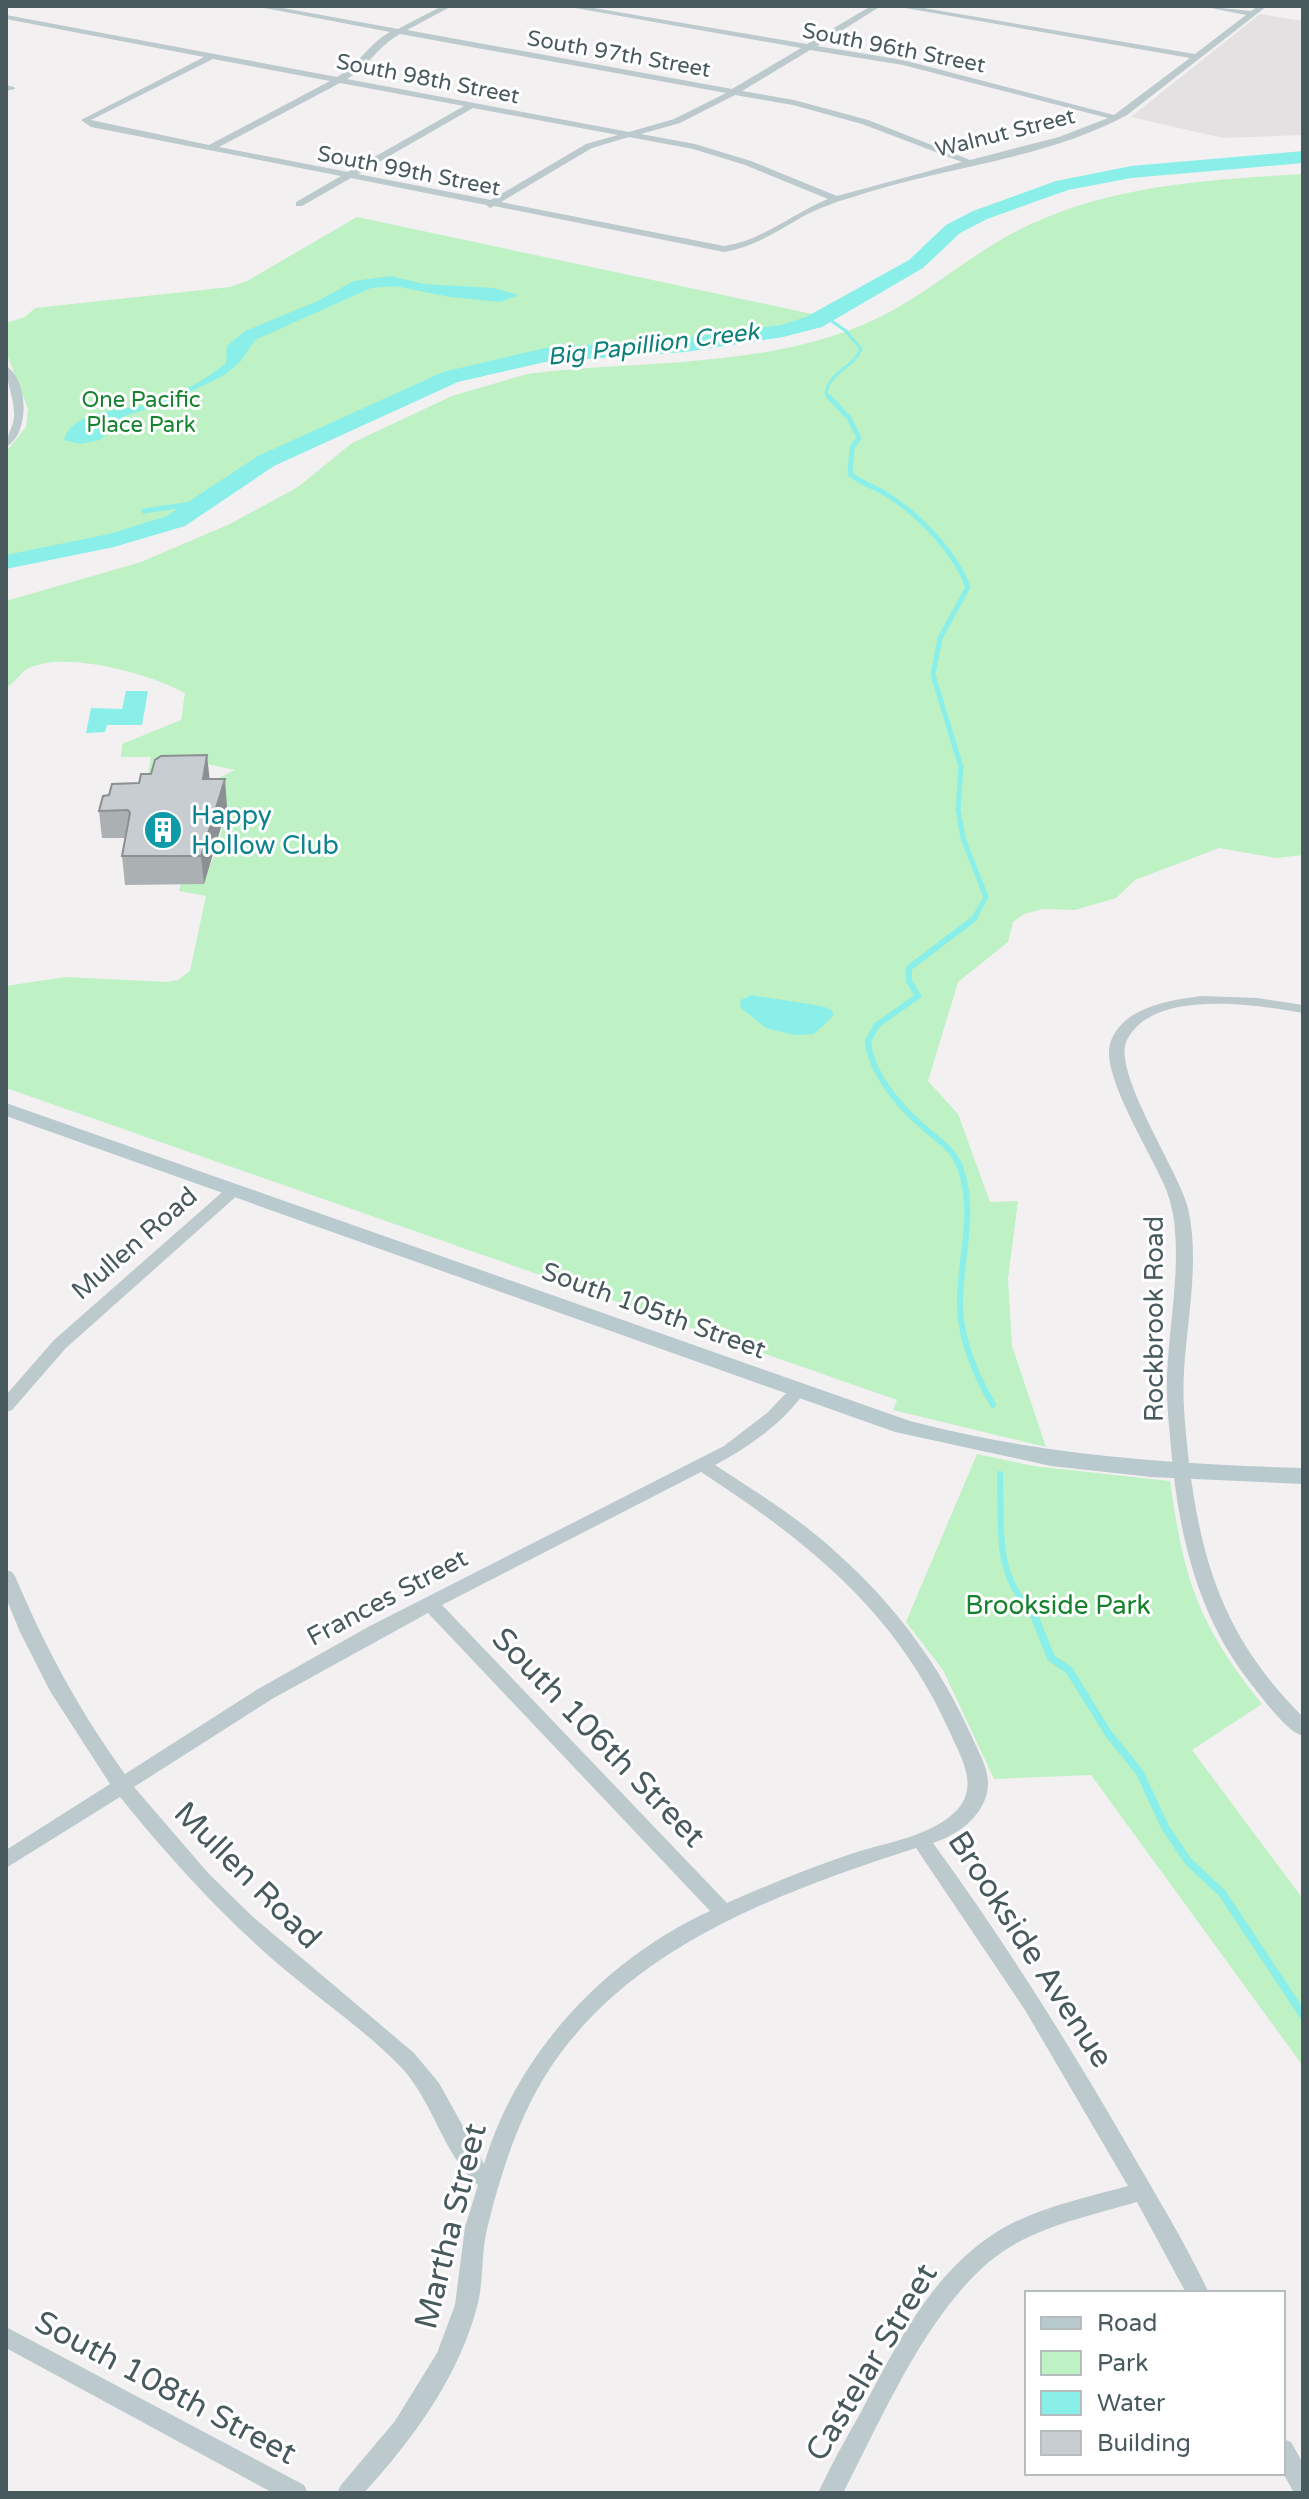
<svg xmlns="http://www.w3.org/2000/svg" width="1309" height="2499" viewBox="0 0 1309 2499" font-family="'Varela Round',sans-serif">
<rect width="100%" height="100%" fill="#f3f0f1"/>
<path fill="#e4e1e3" d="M1260,14L1303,21V135L1223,138L1131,117Z"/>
<path fill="#bef1c4" d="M1303,174V855L1276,858L1219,848L1135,880L1116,898L1075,910L1043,909L1024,914L1013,922L1008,942L958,982L928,1081L958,1114L990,1202L1018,1201L1008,1279L1012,1346L1046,1447L893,1410L897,1400L6,1088V986L65,977L167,982L178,980L190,971L206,896L179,891L181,884L204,883C207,866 219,856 215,837H220L227,808L210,782L235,770L202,763L180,773L148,774L151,757H121L122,744L181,720L185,693C151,674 66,650 29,668C20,672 17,682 6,687V601L141,562L230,524L298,487L352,443L452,396L527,374C639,360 764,369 869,322C920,300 964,259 1013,233C1103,185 1204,180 1303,174Z
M357,217L826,317L752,336L545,355L451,377L398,398L329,435L266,461L239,476L211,501L176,521L114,540L6,562V452L26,427L28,409L6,352V323L25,317L35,308L230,287L247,281Z
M977,1454L1033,1466L1170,1481C1184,1581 1198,1624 1262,1704L1192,1750L1303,1899V2066L1091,1775L994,1779L943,1670L906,1622Z"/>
<path fill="#8aefe9" d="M391,276L424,284L493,288L519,295L500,302L450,297L395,286L371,288L255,340L240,362L223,376L169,402L125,416L100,440L80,444L64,440C74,406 134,411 160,401C182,392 207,379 226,363L227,346L245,331L318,301L354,281Z
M126,691H148L142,725H107L105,732L86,733L91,708L122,709Z
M751,995L822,1006L832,1010L833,1016L814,1034L794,1035L766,1028L740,1007L741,1000Z"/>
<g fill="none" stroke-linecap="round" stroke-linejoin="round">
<path stroke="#8aefe9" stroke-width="3" d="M826,317L846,331L861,349C853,369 830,370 826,394L831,399"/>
<path stroke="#8aefe9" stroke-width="5" d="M829,397L849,418L859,438L852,448L850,474C862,484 876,487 889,496C920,516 955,552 968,587L940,638L933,675L961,767L958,810L963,838L986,897L973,920
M144,511L211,501"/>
<path stroke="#8aefe9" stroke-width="6" d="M975,918L909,968V981L918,996L877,1025L868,1041C870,1070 897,1104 919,1123C934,1138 952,1146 960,1167C977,1214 959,1259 960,1307C961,1342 976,1375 993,1405
M1000,1474C1002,1518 994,1571 1026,1604"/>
<path stroke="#8aefe9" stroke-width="8" d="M1024,1602L1032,1610L1051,1658L1069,1670L1108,1733L1140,1773L1165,1827L1188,1861L1222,1893L1303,2015"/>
<path fill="#8aefe9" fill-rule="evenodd" d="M1303,151V163L1131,178L1068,190L987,219L960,233L923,268L822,327L783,337L685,352L545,362L458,382L274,466L185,526L114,547L6,569V555L109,534L167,516L258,456L443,372L545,348L685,338L781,325L806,317L909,260L946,225L973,211L1056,181L1131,166Z"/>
<path fill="#bccacd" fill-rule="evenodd" d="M254,6H272L398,29L442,6H452L407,30L732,89L801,48L564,6H582L807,44L871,6H881L817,46L903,60L1114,115L1190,58L894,6H912L1195,54L1246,15L1201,6L1251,11L1258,6H1267L1127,115C1044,160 942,167 853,197C835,202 817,209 802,217C776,232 754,247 724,252L494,206L490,208L486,205L351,178L302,206H296V202L341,176L91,127L81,120L204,57L6,19V15L337,77C358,66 369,43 390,32ZM400,34L726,93L674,119L629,132L347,79C367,68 379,45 400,34ZM810,50L903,65L1108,118L1059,137L970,160L868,120L794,100L742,91ZM213,59L330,81L209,145L91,120ZM340,83L464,106L348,172L219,147ZM735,95L793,105L862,124L962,162L837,196L751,161L695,144L641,134L680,123ZM473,108L618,135L586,144L491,200L358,174ZM629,137L693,149L745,165L828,199C793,213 762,241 724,246L501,202L592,148Z
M6,85L14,87L15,89L6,91Z
M6,366C28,379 31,433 6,447C6,436 13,428 14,417C15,399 6,383 6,366Z
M1202,996L1257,998L1303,1005V1013C1257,1005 1153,988 1127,1040C1111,1071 1179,1171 1188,1208C1200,1261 1187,1319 1184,1372C1182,1402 1186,1433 1189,1463C1202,1568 1227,1641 1303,1717V1736C1286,1731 1264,1700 1252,1685C1198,1618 1178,1533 1171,1448C1169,1424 1166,1400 1167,1376C1169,1327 1179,1279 1175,1231C1174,1216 1171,1203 1166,1189C1153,1156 1101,1076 1110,1044C1121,1007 1170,1000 1202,996Z
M234,1185L242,1190L240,1193L66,1348L12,1410L6,1412V1395L54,1340L228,1187Z
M797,1387L805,1392C783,1423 748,1448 715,1465C758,1493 802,1520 839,1555C896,1606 941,1667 972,1737C978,1751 988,1767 988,1783C988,1813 959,1835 933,1843C1005,1942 1069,2044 1130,2150C1157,2197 1186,2244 1209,2293H1186L1137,2202C1096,2214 1053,2223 1015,2244C936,2288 884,2415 843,2493H818C831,2465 846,2438 861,2412C895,2347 932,2273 995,2233C1035,2208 1084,2198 1128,2186L1025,2010L916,1848C780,1892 627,1947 547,2073C518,2119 501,2173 488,2225C481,2250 484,2277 478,2303C460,2375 414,2438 364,2493H337L341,2485L395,2421L437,2353L455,2305L465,2227L478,2185C443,2156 433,2098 397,2063C363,2029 322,2001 284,1969C223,1917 170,1859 120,1797L6,1868V1850L110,1784L50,1691L20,1632L6,1598V1570L12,1572L15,1576C45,1647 80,1712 125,1774L258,1689L368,1627L724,1446L767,1413L791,1388ZM701,1472C811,1544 898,1613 952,1737C963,1761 978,1787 957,1810C931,1837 886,1842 851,1854C809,1868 768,1885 727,1903L442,1605ZM428,1613L710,1911C605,1959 517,2053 484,2164L439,2083L414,2053L252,1916L209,1874L134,1787L272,1699Z
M6,2327L304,2485L308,2493H273L6,2348Z
M1283,2439L1291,2442L1303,2463V2493H1294L1283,2473Z"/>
<path fill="#b9cacf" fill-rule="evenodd" d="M6,1103L910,1421C1039,1455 1170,1464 1303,1468V1484L1151,1477L1051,1466L895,1432L6,1116Z"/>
</g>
<path fill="#abb0b3" d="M151,774L209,779L227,807L204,884L125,885L122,856L125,838H102L99,811L109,795L139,783Z"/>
<path fill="#8b9092" d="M207,755L210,782L203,779Z
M225,779L227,807L204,884L201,856Z"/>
<path fill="#c7cdd0" stroke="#8b9092" stroke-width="2" d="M207,755L203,779H225L201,856H122L130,813L128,810L99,811L103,796L109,795L112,784L139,783L141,774H151L155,760L161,756Z"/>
<defs>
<g id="building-disc" transform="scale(2)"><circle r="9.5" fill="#0f9aa8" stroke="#fff"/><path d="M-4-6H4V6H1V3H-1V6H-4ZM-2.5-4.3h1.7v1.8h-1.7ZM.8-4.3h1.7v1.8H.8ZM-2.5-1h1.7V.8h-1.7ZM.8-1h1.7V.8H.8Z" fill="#fff"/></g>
</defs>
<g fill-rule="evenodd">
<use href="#building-disc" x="163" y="830"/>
</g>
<g text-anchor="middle" stroke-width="6" stroke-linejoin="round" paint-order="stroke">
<g font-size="22" fill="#485a5e" stroke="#fff">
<text transform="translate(894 47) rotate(11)" y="8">South 96th Street</text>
<text transform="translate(619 53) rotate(10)" y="8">South 97th Street</text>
<text transform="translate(428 78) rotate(11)" y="8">South 98th Street</text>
<text transform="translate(1005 132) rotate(-14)" y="8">Walnut Street</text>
<text transform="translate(409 170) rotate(11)" y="8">South 99th Street</text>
</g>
<g font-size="22" fill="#15832e" stroke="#fff">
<text x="141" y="407">One Pacific<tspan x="141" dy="25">Place Park</tspan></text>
</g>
<g font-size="24" font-style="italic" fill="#0b817a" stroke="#fff">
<text transform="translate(653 344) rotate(-7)" y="8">Big Papillion Creek</text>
</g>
<g font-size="26" fill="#0d838f" stroke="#fff" text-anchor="start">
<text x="191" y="824">Happy<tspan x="191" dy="30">Hollow Club</tspan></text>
</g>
<g font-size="26" fill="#485a5e" stroke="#fff">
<text transform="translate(134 1243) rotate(-41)" y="9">Mullen Road</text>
<text transform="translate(654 1310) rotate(20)" y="9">South 105th Street</text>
<text transform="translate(1154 1319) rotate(-90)" y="9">Rockbrook Road</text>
<text transform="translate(387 1597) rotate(-28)" y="9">Frances Street</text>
</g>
<g font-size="26" fill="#15832e" stroke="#fff">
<text x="1058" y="1614">Brookside Park</text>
</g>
<g font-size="32" fill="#485a5e" stroke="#fff">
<text transform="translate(599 1737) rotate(46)" y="11">South 106th Street</text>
<text transform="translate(248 1875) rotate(45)" y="11">Mullen Road</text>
<text transform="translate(1031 1949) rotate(57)" y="11">Brookside Avenue</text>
<text transform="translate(450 2226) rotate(-76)" y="11">Martha Street</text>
<text transform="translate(871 2362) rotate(-59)" y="11">Castelar Street</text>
<text transform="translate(166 2387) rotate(28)" y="11">South 108th Street</text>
</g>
</g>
<rect width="1309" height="2499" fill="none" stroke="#485a5e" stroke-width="16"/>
<rect x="1025" y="2291" width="260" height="184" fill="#ffffff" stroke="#b6bdbf" stroke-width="2"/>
<rect x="1041" y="2317" width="40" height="12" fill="#b9cacf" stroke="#b6bdbf" stroke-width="2"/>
<text x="1097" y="2331" font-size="24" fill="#485a5e">Road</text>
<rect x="1041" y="2351" width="40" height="24" fill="#bef1c4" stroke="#b6bdbf" stroke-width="2"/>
<text x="1097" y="2371" font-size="24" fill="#485a5e">Park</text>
<rect x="1041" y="2391" width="40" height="24" fill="#8aefe9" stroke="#b6bdbf" stroke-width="2"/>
<text x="1097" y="2411" font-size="24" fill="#485a5e">Water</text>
<rect x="1041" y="2431" width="40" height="24" fill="#c7cdd0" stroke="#b6bdbf" stroke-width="2"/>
<text x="1097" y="2451" font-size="24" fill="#485a5e">Building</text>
</svg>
